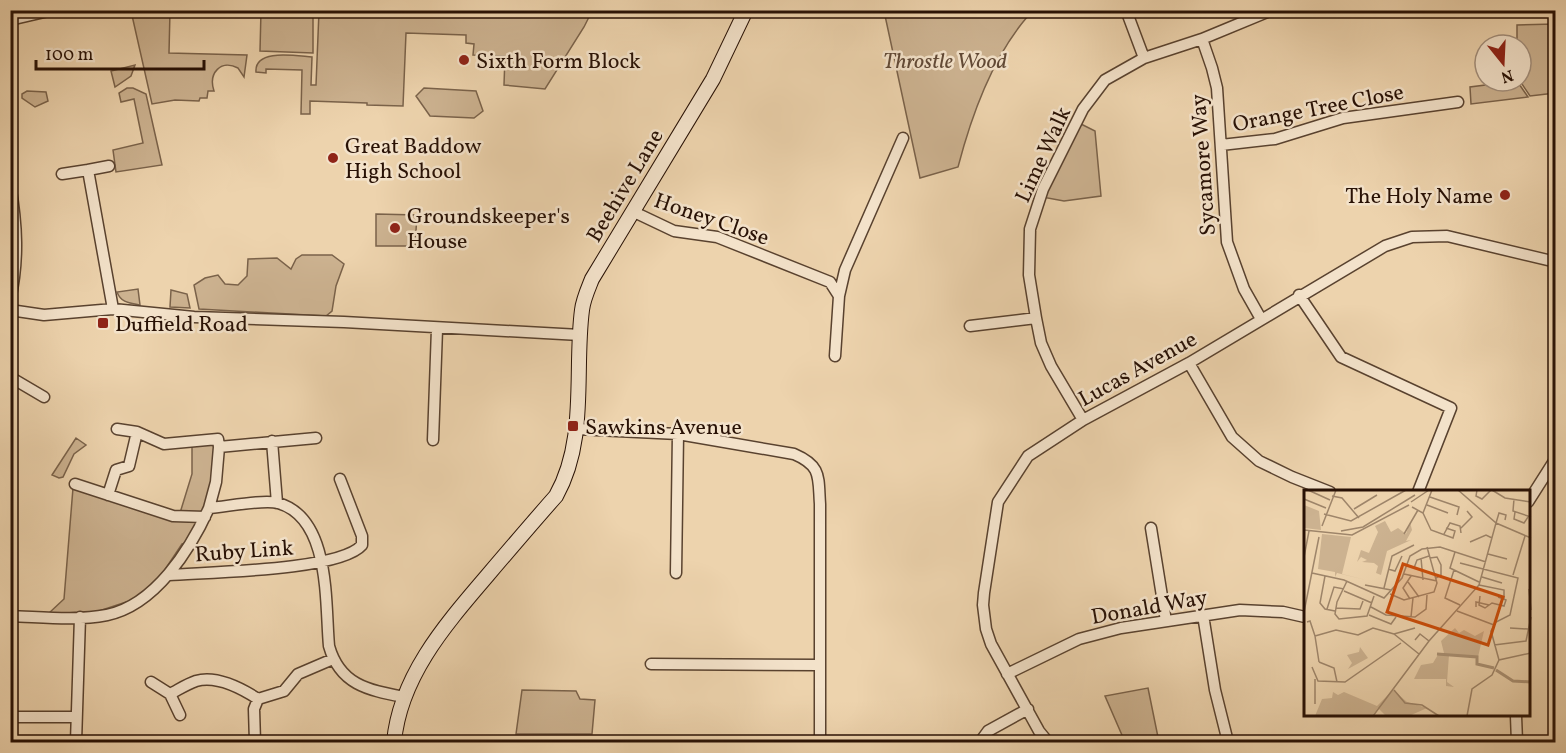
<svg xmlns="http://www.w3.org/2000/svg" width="1566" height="753" viewBox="0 0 1566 753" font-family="Vollkorn,serif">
<rect width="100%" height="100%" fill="#edd3ad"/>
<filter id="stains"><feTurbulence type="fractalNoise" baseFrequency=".00333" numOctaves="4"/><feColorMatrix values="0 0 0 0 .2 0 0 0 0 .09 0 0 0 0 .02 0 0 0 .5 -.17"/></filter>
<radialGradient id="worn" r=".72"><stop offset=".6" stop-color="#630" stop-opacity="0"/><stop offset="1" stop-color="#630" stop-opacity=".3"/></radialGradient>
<path fill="#ccb290" stroke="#7a624a" stroke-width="1.5" d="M1019,10L1028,16C993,56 971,117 958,167L920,178L884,11Z
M131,11H170L169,53L247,55L244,77L238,68C221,59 208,73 214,91H208L207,98H200L199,101L175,100L152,104Z
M261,11H313V53L260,51Z
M319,11V10L592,11L584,27L545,89L504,85L505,56L473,55L474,44L466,43V35L406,33L403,106L367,105V103L310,101V114H301L302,70L266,69V73L256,72C254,48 297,56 312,57L311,85H316Z
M1555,24V93L1530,96L1520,81L1521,45H1517V25Z
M135,65L131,76L115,87L111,71Z
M1517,81L1528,97L1471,104L1470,87Z
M127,88H133L146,94L162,165L116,172L113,150L143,143L134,99L121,102L119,93Z
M424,88L476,91L483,111L474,118L430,116L416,96Z
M27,91L46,92L48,101L35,107L22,98V94Z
M1079,123L1095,131L1101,196L1064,201L1042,197Z
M376,214L417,215L415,246H376Z
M302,255H332L344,264L336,286L332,311L326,316L199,309L194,285L205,278L218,275L225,284L238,285L247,276L248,259L277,258L291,269L296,259Z
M138,289L140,305C130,303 121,303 117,292Z
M171,290L187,294L190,308L170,307Z
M76,438L86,445L74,454L63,477L59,478L52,475Z
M209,443L214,446L216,460L204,513H180L192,474V445Z
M73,488L199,522L187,543L182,544L160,577L131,604L126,602L87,615L49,613L64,599Z
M1148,688L1159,742H1125L1105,696Z
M522,690L576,691L580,699L595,700L592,734H516Z"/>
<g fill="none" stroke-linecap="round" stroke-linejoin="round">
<g stroke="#59422f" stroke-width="13">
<path id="minor" d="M1126,10L1144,58
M10,20L53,10
M1202,39L1212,68L1217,88L1227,242L1244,289L1261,319
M1221,145L1275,139L1343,118L1458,102
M88,170L109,166
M62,174L88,170L113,309
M10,184C17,224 19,260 10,300
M634,212L674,231L717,237L830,282L839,296L835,356
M1299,295L1341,357L1451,408L1418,492
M839,296L845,270L903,138
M10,310L44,315L113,309L194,317L344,322L580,335
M970,326L1036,318
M1189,363L1232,437L1259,461L1292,477L1330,492
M10,377L44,397
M1083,420L1051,366L1041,343L1036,318L1029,275L1030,229L1043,189L1083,109L1105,80L1144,58L1202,39L1272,10
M117,429L137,432L164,444L218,439L219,447
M576,429L678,434L794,454C822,466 818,477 820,504V742
M433,440L437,329
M272,441L277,503
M75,484L173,516L205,517
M108,495L116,470L129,466L137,432
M1528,502L1556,458
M209,508L216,482L219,447L316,438
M1151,528L1166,621
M676,573L678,434
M169,575C207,572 340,571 362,545V536L340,479
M1203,615L1215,690L1228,742
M10,616C42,617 76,621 107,615C155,605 190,550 209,508C225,507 263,499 278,503C331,518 325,603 329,646C340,685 368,690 404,697
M651,664L820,665
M1007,674L1079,639L1121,628L1240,610L1283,612L1305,617
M151,682L170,694L180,715
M170,694C178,690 187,684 196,681C217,675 241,688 258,699
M1516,716L1517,742
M10,717H76
M76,742L80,617
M255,742L254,709L258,699L284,691L298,674L333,659
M980,742L988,731L1028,709
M1048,742L1039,731L991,644L986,629L983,605L984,593L998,502L1028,456L1083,420L1189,363L1385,246L1412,237L1447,236L1556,262"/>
</g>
<g stroke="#281105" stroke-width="16">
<path id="secondary" d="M394,742C400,676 446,624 487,576C510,549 533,522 556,496C588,439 574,371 582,310C583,300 588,289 592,279L713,79L746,10"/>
</g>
<use href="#minor" stroke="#f3e2ca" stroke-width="10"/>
<use href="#secondary" stroke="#f3e2ca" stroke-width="14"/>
</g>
<g fill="#8f2418" stroke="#f3e2ca" stroke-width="2">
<circle cx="464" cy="60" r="6"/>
<circle cx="333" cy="158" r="6"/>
<circle cx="1505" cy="195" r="6"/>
<circle cx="395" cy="228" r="6"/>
<rect x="97" y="317" width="12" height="12" rx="3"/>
<rect x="567" y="420" width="12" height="12" rx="3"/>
</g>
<g text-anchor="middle" stroke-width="5" stroke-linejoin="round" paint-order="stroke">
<g font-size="22" fill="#281105" stroke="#f3e2ca" text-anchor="start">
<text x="476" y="68">Sixth Form Block</text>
<text x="345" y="153">Great Baddow<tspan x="345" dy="25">High School</tspan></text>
<text x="1493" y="203" text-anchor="end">The Holy Name</text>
<text x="407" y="223">Groundskeeper's<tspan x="407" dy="25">House</tspan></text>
<text x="115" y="331">Duffield Road</text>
<text x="585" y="434">Sawkins Avenue</text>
</g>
<g font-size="22" font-style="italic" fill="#614936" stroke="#f3e2ca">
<text x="945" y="68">Throstle Wood</text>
</g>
<g font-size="22" fill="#281105" stroke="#f3e2ca">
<text transform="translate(1318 107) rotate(-11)" y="8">Orange Tree Close</text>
<text transform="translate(1042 154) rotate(-65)" y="8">Lime Walk</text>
<text transform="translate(1202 165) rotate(-94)" y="8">Sycamore Way</text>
<text transform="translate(624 185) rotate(-59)" y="8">Beehive Lane</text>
<text transform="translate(712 218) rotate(19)" y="8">Honey Close</text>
<text transform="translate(1137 368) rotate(-29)" y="8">Lucas Avenue</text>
<text transform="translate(244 550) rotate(-4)" y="8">Ruby Link</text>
<text transform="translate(1149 606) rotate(-10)" y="8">Donald Way</text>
</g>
</g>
<g transform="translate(1304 490)">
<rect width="226" height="226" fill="#edd3ad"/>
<path d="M0,15L15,21L17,40L0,38ZM81,31L87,42L94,38L102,44L106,32L108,40L102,51L107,50L83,61L77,85L72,83L74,76L70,73L58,72L63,70L57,67L53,72L57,60L65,63L74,42L71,36ZM18,44L47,47L38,84L62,90L33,83L31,87V82L14,79ZM151,138L155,143L160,140L171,146L180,141L174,167L145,165L143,192L150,197L142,196V189H110L117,175L129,173L135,163H140L137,151ZM56,157L64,168L44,179L48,173L43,165L55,162ZM89,200L103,212L123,218L105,226H82L74,218L68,226H11L18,209L28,208L29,202L34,205L40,202L73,216Z" fill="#ccb290"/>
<path fill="none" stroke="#aa9174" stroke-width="3" d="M133,164L173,167V174L190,178M192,180L209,191L227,192"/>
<path fill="none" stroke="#9e856a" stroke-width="1.5" d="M4,0L26,10M173,0L172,6L178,9L187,0M188,0L201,8L227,12M28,6L38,8L55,28M126,7L155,17L153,25M0,9L22,18M210,9L209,21L227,27M107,12L125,0M123,15L144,23M108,17L119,23L127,40L149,48L151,41L142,38M50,19L73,5M211,22L210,29L220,33L224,27M119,23L128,0M20,24L47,31L102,0M201,30L202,25L195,23L192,33L227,48M18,36L32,0M157,38L168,27L163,21M0,40L48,45L105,15M37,41L59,37L111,5M100,44L114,20M140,44L146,33L156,36L157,43M166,52L182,45L188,48M151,62L146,78L175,92M184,64L203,69M0,67L5,41M117,68L119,90M126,68L133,67L137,75V85L132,88M156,73L214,88L206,125L192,132L187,141L195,170M110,78L113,70L125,66M84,79L91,81L98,66M150,80L141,108L156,115M8,83L40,90L80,108L98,88L106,66L118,59L136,57L182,72M100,84L133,91M209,85L221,46M21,86L16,113L21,119L31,121M178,87L198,93M43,91L33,112L31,124L35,129L63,126L70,106M104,92L115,107M61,95L87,100M175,95L200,100V109M80,98L88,66L110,55M225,99L227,120M40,101L68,113M86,104L100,110L130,102L133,93L123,57M176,106L175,115L181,118L188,113L200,116L202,110L194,107M106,109L99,98L107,86M67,117L82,125L111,127L122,119L123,105M172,117V112L185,115M32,118L56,119L59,111M23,119L30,97L40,99M153,121L190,135M0,122L15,47M65,125L87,134L92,127M107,127L109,108M3,132L6,131L11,146M206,138L224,139M90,144L115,164M90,144L111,138M11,146L32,140L54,145L69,138L90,144M11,146L15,172M111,150L116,144L125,151M190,155L222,151L227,127M15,172L30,178L33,192M8,177L14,191L41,192L97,153M90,200L101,213L118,215L135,226M11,214V189M69,226L125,151L175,95L192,33L154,0M163,226L168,199L188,185L195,170L227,163"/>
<path fill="#cb4e0b" fill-opacity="0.15" stroke="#cb4e0b" stroke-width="3" d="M99,74L199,107L184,155L83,122Z"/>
<rect width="226" height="226" fill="none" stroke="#281105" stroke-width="3"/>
</g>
<rect width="1566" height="753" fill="none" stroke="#edd3ad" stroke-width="36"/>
<rect x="12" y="12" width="1542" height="729" fill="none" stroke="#281105" stroke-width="3"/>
<rect x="18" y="18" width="1530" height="717" fill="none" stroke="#281105" stroke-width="1.5"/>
<g transform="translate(1503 63) rotate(162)"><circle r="28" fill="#f3e2ca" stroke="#a28e7b" stroke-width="1.5"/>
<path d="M0-4.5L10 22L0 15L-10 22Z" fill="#8f2418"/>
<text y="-9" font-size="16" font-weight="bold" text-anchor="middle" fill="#281105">N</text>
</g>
<path d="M36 60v9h168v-9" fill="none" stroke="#281105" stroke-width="3"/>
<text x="45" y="60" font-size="18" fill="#281105" stroke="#f3e2ca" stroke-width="4.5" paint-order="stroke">100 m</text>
<rect width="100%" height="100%" filter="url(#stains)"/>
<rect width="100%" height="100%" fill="url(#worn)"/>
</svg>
